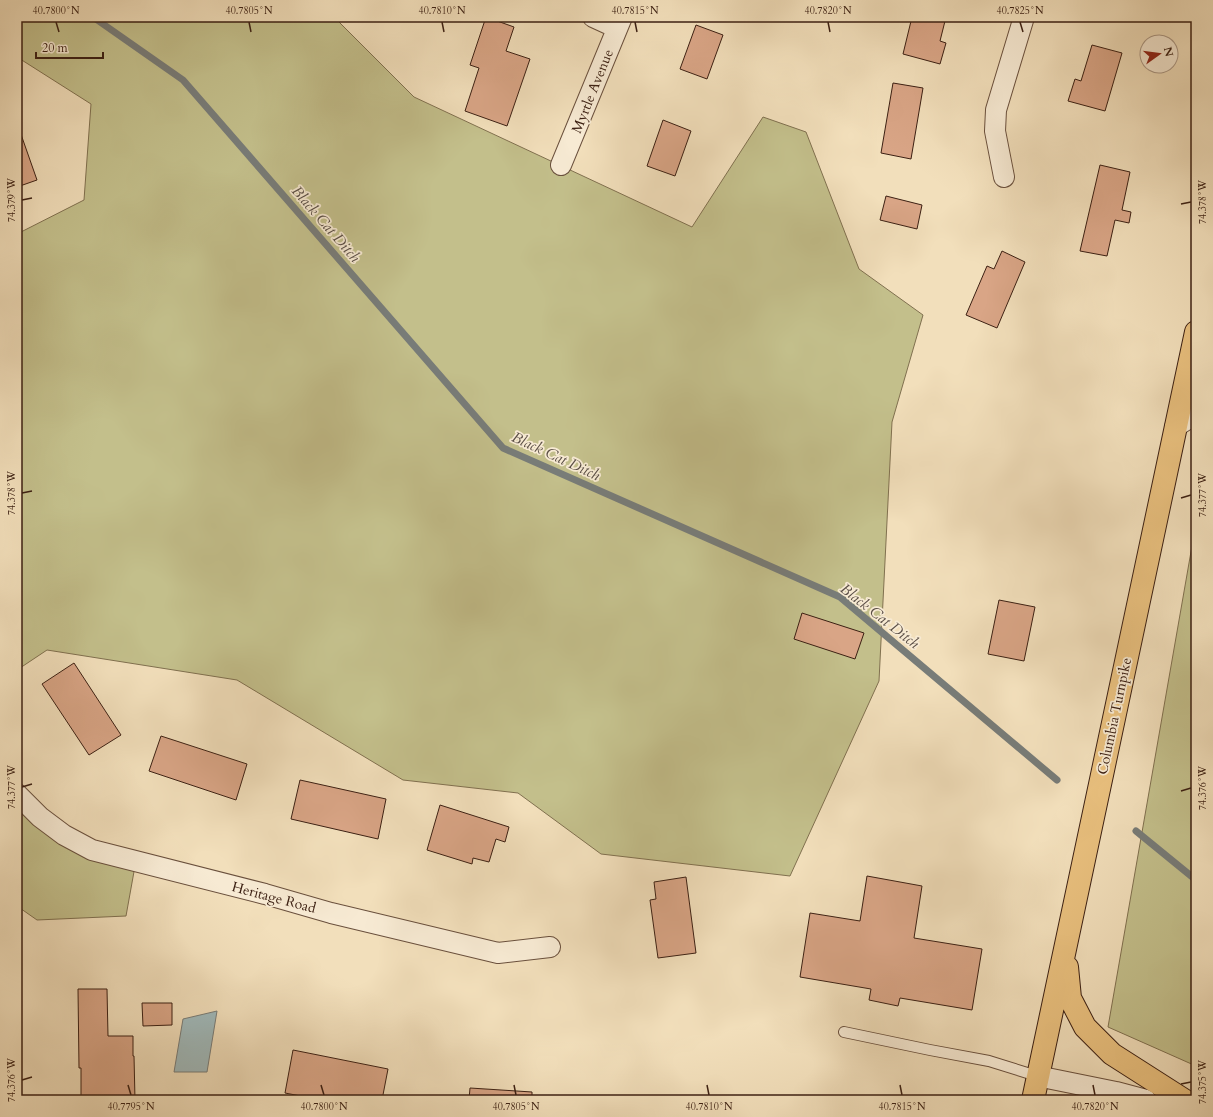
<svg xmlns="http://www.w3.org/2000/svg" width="1213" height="1117" viewBox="0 0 1213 1117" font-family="Cardo,serif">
<rect width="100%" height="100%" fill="#f2dfbb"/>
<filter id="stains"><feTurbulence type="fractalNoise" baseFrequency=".005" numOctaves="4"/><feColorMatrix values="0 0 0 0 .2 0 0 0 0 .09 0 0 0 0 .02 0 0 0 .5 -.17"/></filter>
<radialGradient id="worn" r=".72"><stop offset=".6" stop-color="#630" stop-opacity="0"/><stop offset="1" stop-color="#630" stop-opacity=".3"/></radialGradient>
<path fill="#c3bf8b" stroke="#80704f" d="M17,17H334L414,97L692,227L763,117L806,132L859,269L923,315L892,422L879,681L790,876L601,854L518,793L403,780L237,680L47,650L17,670V234L84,200L91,104L17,57Z
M1196,523V1066L1108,1027Z
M17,788L46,825L135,866L126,916L37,920L17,906Z"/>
<path fill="#a0babc" stroke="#787c78" d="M217,1011L207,1072H174L183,1019Z"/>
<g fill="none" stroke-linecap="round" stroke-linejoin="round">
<path stroke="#787c78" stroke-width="7" d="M93,17L183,80L503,448L840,597L1057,780
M1136,831L1196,880"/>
</g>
<path fill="#d9a586" stroke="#3c2013" d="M486,17L514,27L506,51L530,59L507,126L465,111L479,68L470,65Z
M912,17H946L940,41L946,43L940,64L903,54Z
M696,25L723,35L707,79L680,69Z
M1092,45L1122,53L1105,111L1068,101L1075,79L1081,81Z
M893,83L923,88L911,159L881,153Z
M663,120L691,131L675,176L647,166Z
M17,123L37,180L17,187Z
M1100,165L1130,172L1122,210L1131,212L1129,223L1115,220L1107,256L1080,251Z
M886,196L922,205L917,229L880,220Z
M1002,251L1025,262L997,328L966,315L987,266L994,269Z
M999,600L1035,607L1024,661L988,654Z
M802,613L864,633L855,659L794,639Z
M74,663L121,735L89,755L42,684Z
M161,736L247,764L236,800L149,771Z
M300,780L386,799L378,839L291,819Z
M440,805L509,827L505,842L496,839L489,862L473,858L472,864L427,850Z
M867,876L922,886L914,938L982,949L972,1010L900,998L898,1006L869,1000L871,989L800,977L810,913L860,921Z
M686,877L696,953L658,958L650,900L656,899L654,882Z
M78,989H107L108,1036H133V1056H134L135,1100H81V1068H79Z
M142,1003H172V1025L143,1026Z
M293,1050L388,1069L382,1100H310L311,1098L285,1093Z
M470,1088L532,1092V1100H540H469Z"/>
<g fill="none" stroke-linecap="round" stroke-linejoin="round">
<g stroke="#6a503d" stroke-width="12">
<path id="lane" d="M844,1032L930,1050L989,1061L1037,1076"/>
</g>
<g stroke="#6a503d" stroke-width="22">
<path id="street" d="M593,17L617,28
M561,165L622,17
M1004,177L995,131L996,110L1024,17
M1175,427L1196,414
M17,794L40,817L64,835L92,850L265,894L331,913L498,953L550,947
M1037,1076L1116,1092L1146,1100"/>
</g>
<g stroke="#3c2013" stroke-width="24">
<path id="primary" d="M1067,967L1070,998L1085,1027L1112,1054L1184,1100
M1033,1100L1196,332"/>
</g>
<use href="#lane" stroke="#f7ead3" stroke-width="10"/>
<use href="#street" stroke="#f7ead3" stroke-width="20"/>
<use href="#primary" stroke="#e9c07e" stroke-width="22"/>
</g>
<path fill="none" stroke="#3c2013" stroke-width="1.5" d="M56,22L59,32M249,22L251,32M442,22L444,32M635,22L637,32M828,22L830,32M1020,22L1023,32M22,200L32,198M1181,204L1191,202M22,493L32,491M1181,498L1191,495M22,787L32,784M1181,791L1191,788M22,1080L32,1077M1181,1084L1191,1082M128,1085L131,1095M321,1085L324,1095M514,1085L516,1095M707,1085L709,1095M900,1085L902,1095M1093,1085L1095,1095"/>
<g text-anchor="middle" stroke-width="3.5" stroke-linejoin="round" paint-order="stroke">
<g font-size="14" fill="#3c2013" stroke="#f7ead3">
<text transform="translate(592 91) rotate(-68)" y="5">Myrtle Avenue</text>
<text transform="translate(1114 716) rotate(-78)" y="5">Columbia Turnpike</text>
<text transform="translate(274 897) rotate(15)" y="5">Heritage Road</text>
</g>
<g font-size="15" font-style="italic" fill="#5a4e46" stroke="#f7ead3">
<text transform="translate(326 224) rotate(49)" y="5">Black Cat Ditch</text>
<text transform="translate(556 456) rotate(25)" y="5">Black Cat Ditch</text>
<text transform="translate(880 616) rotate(38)" y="5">Black Cat Ditch</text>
</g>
</g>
<rect width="1213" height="1117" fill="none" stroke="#f2dfbb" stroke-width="44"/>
<g transform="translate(1159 54) rotate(76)"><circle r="19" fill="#f7ead3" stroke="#ac9986"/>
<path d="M0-3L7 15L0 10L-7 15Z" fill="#8f2418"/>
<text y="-6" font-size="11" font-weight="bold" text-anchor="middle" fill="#3c2013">N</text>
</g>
<path d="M36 52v6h67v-6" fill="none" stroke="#3c2013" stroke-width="2"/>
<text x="42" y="52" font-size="12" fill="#3c2013" stroke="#f7ead3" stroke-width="3" paint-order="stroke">20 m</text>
<rect x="22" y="22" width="1169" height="1073" fill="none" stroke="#3c2013" stroke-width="1.5"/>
<g font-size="10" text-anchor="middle" fill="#3c2013">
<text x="56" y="14">40.7800°N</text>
<text x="249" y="14">40.7805°N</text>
<text x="442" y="14">40.7810°N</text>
<text x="635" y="14">40.7815°N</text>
<text x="828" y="14">40.7820°N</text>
<text x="1020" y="14">40.7825°N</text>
<text transform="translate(11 200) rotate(-90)" y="4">74.379°W</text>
<text transform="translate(1202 202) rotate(-90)" y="4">74.378°W</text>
<text transform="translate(11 493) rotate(-90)" y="4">74.378°W</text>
<text transform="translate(1202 495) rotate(-90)" y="4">74.377°W</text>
<text transform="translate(11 787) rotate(-90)" y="4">74.377°W</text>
<text transform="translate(1202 788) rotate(-90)" y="4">74.376°W</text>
<text transform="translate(11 1080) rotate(-90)" y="4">74.376°W</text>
<text transform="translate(1202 1082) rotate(-90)" y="4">74.375°W</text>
<text x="131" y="1110">40.7795°N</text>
<text x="324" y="1110">40.7800°N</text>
<text x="516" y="1110">40.7805°N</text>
<text x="709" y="1110">40.7810°N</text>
<text x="902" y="1110">40.7815°N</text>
<text x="1095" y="1110">40.7820°N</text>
</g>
<rect width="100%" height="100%" filter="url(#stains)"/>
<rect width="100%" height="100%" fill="url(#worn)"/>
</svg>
